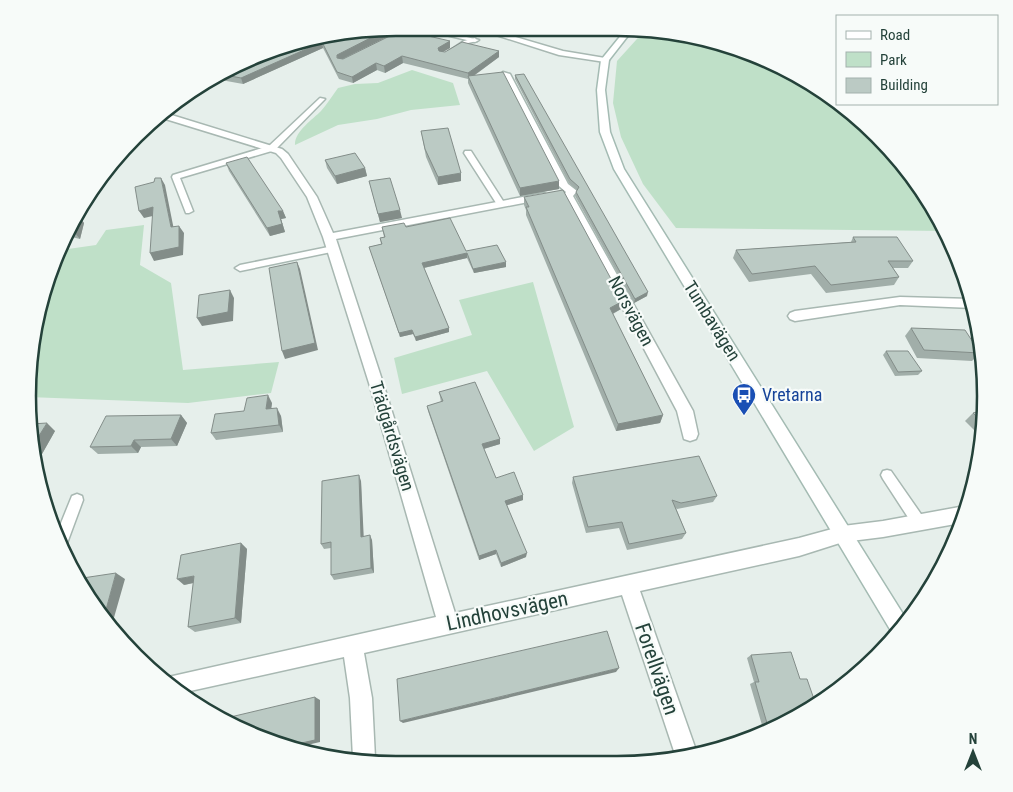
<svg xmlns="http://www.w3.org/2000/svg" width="1013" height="792" viewBox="0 0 1013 792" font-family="'Roboto Condensed',sans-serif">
<rect width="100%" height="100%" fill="#e6efeb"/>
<path fill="#bfe0c8" d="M646,29L736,47L802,77L860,119L936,211L945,231L676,228L643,184L621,137L613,103L617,61Z
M412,70L453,83L460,105L411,110L377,119L338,125L295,145C294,132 313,119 321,111C327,104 333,95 338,88L355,84L378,83Z
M144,225L140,265L171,283L183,370L279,362L271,393L188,403L28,397L40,301L61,250L96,245L106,230Z
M533,282L574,427L534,451L487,371L402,394L394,358L472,335L459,300Z"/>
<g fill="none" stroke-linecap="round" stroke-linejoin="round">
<g stroke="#a8b8b2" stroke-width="3">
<path id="service" d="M408,28H414L395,38L390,37Z
M475,38L477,41L468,43L454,52L449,51L464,41Z
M320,98L325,99L275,150L180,178L193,211L189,213H186L172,177L173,175L269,146Z
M465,151H471L505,204L504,206H498L464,153Z
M333,246L336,247V251L240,271L235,268L240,265Z
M887,470L891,471L923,517L925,521L923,525L918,527L913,525L883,479L881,475L883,471Z
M77,494L82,496L83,500L66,546L63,547L57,533L72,496Z"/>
</g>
<g stroke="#a8b8b2" stroke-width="3">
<path id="minor" d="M417,28H429L479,40L475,42Z
M474,28H485L563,51L605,58L609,60L605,62L559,55Z
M503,72L510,74L568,184L577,191L573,196L693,411L698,434L696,439L690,441L684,439L677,411L563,196L566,192L559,186L502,74Z
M165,113L282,149L288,154L317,197L333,233L544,193L549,196L544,199L336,239L383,383L455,613L799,538L843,526L883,521L965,506L967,507L961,523L883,537L843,542L799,556L640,591L697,753L676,757L622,595L364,653L372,698L375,758H353L350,698L344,657L181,693L164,678L436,617L369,383L323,237L307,197L281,158L276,153L159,117Z
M900,297L971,299L973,308L900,305L795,321L790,319L788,316L790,313L795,311Z"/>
</g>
<g stroke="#a4bbb3" stroke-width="3">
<path id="secondary" d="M627,28H634L609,60L605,90L610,132L624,169L908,622L894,636L614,169L600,132L597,90L601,60Z"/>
</g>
<use href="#service" fill="#fff" fill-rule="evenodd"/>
<use href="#minor" fill="#fff" fill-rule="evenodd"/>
<use href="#secondary" fill="#fff" fill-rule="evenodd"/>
</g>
<path fill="#a1aea9" d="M392,28L393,34L343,59L450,41V48L443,52L499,51V57L475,75L559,189L520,196L468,83V79L403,63L385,73L377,70L353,83L339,79L323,48L243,84L210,78L300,40Z
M530,28H579L573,35Z
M515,75L647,296L634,303L575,196L576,192L577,190L569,183L515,79Z
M421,131L461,181L438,185L426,157Z
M325,160L365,168L367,176L337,184L327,168Z
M226,163L283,211L286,218L281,219L285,232L270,236L229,171Z
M369,181L402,218L380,222Z
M524,197L621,309L613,314L663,415L660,423L616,431L526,215V210L524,205Z
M75,215L84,223L80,239L67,236Z
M382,227H406L506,267L474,273L467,258L424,268L449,328V332L416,341L413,334L400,337L369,247L381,244L380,238L384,237Z
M853,237L913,261L908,268H893L899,277L894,285L826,293L811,274L749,282L733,258L736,250L851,242Z
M911,328L980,353L972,361L917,358L905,336Z
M886,351L922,371L918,375L895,376L883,355Z
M439,392L500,444L484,449L496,478L523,495V500L507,505L526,557L501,567L496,554L479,560L428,411L427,406L441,402Z
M272,403L271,409L281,416L283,432L216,440L211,433L244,411Z
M973,413L985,420L982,438L965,421Z
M181,415L187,423L177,446L141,447L138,453L98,454L90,447Z
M31,424L55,431L42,454H35Z
M573,477L717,496L713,502L677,509L676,508L686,533L682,539L627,550L619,528L586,533L572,483Z
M361,481L363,536L372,540L374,573L334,580L331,575V548L324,549L321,544Z
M241,543L247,549L241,623L195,632L188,627L194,583L184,585Z
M751,655L800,679L802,715L764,732L750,684L754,682L747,658Z"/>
<path fill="#838d89" d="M390,28H392L393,34L338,61L337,55Z
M574,28H579L573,35Z
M450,41V48L439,54L438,48Z
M322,42L323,48L243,84L241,78Z
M499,51V57L469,79L468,73Z
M402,56L403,63L385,73L384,66Z
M376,63L377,70L353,83L352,77Z
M365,168L367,176L337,184L335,176Z
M461,173V181L438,185V177Z
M161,178L165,185L175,235L171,227Z
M559,181V189L520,196V188Z
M153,207L157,215L144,218L139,211Z
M400,210L402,218L380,222L378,214Z
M278,211H283L286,218L281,219L285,232L270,236L267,228Z
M79,216L84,223L80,239L74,232Z
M179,226L184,233L183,255L154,261L150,253Z
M467,253V258L423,268L422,263Z
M297,262L300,269L318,350L285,359L282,351Z
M506,262V267L474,273L473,269Z
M230,290L234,298L233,321L202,326L197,318Z
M648,292L647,296L634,303L635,299Z
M623,301L621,309L608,316L610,308Z
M449,328V332L416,341L415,337Z
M412,330L413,334L400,337L399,333Z
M268,395L272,403L270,417L266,409Z
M277,408L281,416L283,432L279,425Z
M181,415L187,423L177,446L171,439Z
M663,415L660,423L616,431L618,424Z
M47,423L55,431L42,454L34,448V444Z
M500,439V444L483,449L482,444Z
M134,440L141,447L138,453L131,446Z
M359,475L361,481L364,542L361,537Z
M523,495V500L505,506V501Z
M370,535L372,540L374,573L371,568Z
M241,543L247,549L241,623L235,618Z
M496,550V554L479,560V556Z
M527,553L526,557L501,567V563Z
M116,573L125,579L111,628L104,617Z
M194,576L201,581L184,585L177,579Z
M619,668L616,672L403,723L400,721Z
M315,697L320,700V742L294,748L288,746Z"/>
<path fill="#bbcac4" stroke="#838d89" d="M390,28L337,55V58L343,59L402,30L450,41L438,48L439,51L445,52L462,42L499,51L468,73L402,56L384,66L376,63L352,77L337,72L322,42L241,78L220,74L300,40Z
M503,72L559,181L520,188L468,76Z
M524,74L648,292L635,299L576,192L579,187L570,179L515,75Z
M448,128L461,173L438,177L425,149L421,131Z
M355,153L365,168L335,176L325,160Z
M247,157L283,211H278L282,224L267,228L226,163Z
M155,178H161L171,227L179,226V247L150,253L153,207L139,211L135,187L154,182Z
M390,178L400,210L378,214L369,181Z
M563,190L623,301L610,308L663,415L618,424L526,207H529L524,197Z
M75,215L79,216L74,232L69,231Z
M450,218L466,251L497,245L506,262L473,269L467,253L422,263L449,328L415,337L412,330L399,333L369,247L382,244L380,238L385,237L382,227L404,223L406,227Z
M853,237H897L913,261H888L899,277L831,285L815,266L752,274L736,250L856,242Z
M297,262L315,343L282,351L269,268Z
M230,290L228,312L197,318L199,295Z
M911,328L965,330L980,353L924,350Z
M886,351H908L922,371L898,372Z
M475,382L500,439L482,444L496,478L514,472L523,495L505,501L527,553L501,563L496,550L479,556L427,406L443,401L439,392Z
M268,395L266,409L277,408L279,425L211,433L215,414L244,411L247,398Z
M984,410L985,420L984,424L973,413Z
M181,415L171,439L134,440L131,446L90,447L106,416Z
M47,423L34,444L31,424Z
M699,456L717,496L681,503L672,500L686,533L629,544L622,522L588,527L573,477Z
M359,475L361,537L370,535L371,568L331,575V542L321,544L322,481Z
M241,543L235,618L188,627L194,576L177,579L181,555Z
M116,573L104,617L76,579Z
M607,631L619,668L400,721L397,679Z
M791,652L800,679H807L816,705L802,715L769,730L755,682H759L751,655Z
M315,697V740L288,746L255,737L222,719Z"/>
<defs>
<g id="bus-pin" transform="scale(1.25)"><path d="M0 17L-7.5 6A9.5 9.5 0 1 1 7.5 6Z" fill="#1a4fb4" stroke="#f7fbf9"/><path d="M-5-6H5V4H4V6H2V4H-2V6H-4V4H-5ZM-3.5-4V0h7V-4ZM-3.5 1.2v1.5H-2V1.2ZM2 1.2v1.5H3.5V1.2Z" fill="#fff"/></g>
</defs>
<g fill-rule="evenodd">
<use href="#bus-pin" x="744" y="395"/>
</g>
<g text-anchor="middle" stroke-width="4.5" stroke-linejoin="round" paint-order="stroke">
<g font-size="18" fill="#24423a" stroke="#f7fbf9">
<text transform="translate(631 311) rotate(62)" y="6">Norsvägen</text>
<text transform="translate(712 321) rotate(58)" y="6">Tumbavägen</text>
<text transform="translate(392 436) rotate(73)" y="6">Trädgårdsvägen</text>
</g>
<g font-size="18" fill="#164399" stroke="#f7fbf9" text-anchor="start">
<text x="762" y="401">Vretarna</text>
</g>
<g font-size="21" fill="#24423a" stroke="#f7fbf9">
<text transform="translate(507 611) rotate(-12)" y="7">Lindhovsvägen</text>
<text transform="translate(657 669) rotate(71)" y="7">Forellvägen</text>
</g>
</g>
<path d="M0 0H1013V792H0ZM396 36H617A360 360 0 0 1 977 396V396A360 360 0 0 1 617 756H396A360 360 0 0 1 36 396V396A360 360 0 0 1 396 36Z" fill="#f7fbf9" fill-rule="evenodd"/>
<path fill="none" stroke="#24423a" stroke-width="2.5" d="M396 36H617A360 360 0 0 1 977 396V396A360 360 0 0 1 617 756H396A360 360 0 0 1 36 396V396A360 360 0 0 1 396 36Z"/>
<rect x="836" y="15" width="162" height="90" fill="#f7fbf9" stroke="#a3b1ad"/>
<rect x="846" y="31" width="25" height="8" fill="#ffffff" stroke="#a3b1ad"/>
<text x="880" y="40" font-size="15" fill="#24423a">Road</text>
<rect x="846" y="52" width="25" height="15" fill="#bfe0c8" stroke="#a3b1ad"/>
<text x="880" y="65" font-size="15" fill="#24423a">Park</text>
<rect x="846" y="78" width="25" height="15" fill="#bbcac4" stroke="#a3b1ad"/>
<text x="880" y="90" font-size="15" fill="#24423a">Building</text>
<g transform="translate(973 752)" stroke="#f7fbf9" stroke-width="4" paint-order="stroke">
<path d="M0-4L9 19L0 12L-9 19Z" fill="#24423a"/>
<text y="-8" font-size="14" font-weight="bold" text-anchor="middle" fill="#24423a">N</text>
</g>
</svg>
